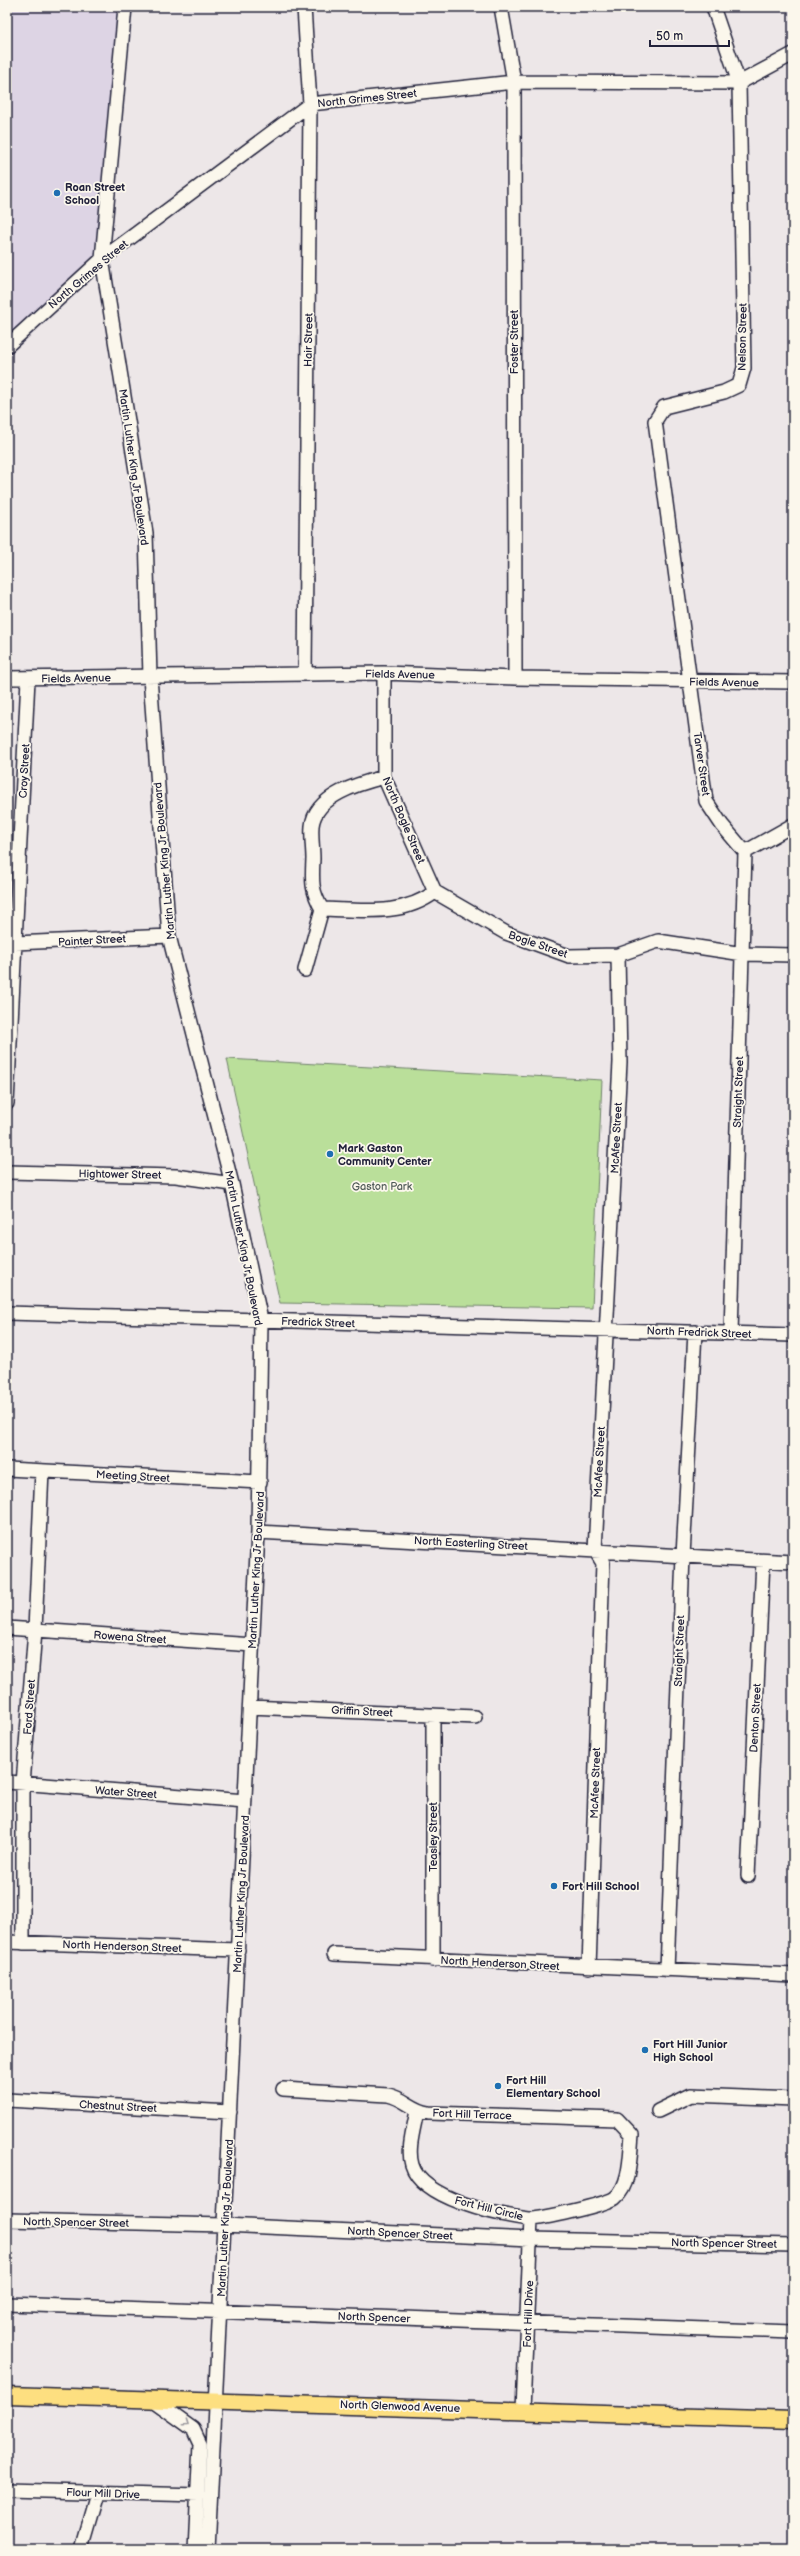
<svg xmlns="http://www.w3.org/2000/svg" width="800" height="2556" viewBox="0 0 800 2556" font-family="'Balsamiq Sans',sans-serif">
<rect width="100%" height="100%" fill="#ede7e8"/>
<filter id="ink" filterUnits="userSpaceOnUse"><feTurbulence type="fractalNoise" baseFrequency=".025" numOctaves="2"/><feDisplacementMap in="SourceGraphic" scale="8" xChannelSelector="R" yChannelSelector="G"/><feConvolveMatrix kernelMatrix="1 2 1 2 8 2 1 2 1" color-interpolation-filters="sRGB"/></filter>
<g filter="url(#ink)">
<path fill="#ddd4e4" d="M7,7H125L102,259L7,349Z"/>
<path fill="#badf9a" stroke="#6e806a" d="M227,1059L602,1080L592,1308L280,1303Z"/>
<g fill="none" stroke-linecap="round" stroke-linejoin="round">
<g stroke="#22223b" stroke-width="16">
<path id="minor" d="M125,7L102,259L146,533L150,677L169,936L232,1184L261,1320L258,1532L208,2549
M304,7L310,104L305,674
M501,7L514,82L515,678
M713,7L739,83L744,368L739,385L724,392L664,407L655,421L706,801L722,825L745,852L793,825
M7,346L102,259L310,104L514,82L739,83L793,54
M384,673V777L435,892
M7,678L384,673L515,678L793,682
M435,892L506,933L569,956L618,955L658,941L743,954L793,955
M322,909C311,890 312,881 313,859C313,848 311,837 312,826C315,795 361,783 384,777
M322,909C361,910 402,917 435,892
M15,943L169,936
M305,970L322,909
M7,1103L28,679
M7,1172L176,1176L232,1184
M7,1313L793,1335
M731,1333L745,852
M7,1469L260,1482
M258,1532L793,1562
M7,1628L253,1645
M250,1707L475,1717
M7,1782L245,1801
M748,1876L763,1561
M7,1942L238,1950
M23,1943V1784L35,1630L42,1471
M334,1954L793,1975
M433,1960V1715
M589,1967L603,1563L595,1550L620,1062L618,955
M667,1970L683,1556L695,1332
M283,2089L388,2095C404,2098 413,2111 429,2113L617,2119L632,2135C630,2153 631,2185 615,2198C607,2204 538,2220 529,2219C498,2215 422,2199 412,2165C407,2149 414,2128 417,2111
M7,2100L230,2112
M658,2111L691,2095L793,2099
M7,2220L224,2225L530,2239L793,2245
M7,2304L793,2332
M154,2401L193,2429L200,2444L195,2549
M523,2410L531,2219
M7,2490L199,2495
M82,2549L98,2494"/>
</g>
<g stroke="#22223b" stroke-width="19">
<path id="major" d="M7,2395L793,2420"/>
</g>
<use href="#minor" stroke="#fbf7ec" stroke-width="13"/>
<use href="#major" stroke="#fddf80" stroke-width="16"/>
</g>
<defs><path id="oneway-chevron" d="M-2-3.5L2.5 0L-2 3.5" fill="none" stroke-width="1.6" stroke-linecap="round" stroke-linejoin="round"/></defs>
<use stroke="#99979c" href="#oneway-chevron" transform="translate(186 2423) rotate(35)"/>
</g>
<g fill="#1f6fb2" stroke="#fbf7ec" stroke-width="1.5">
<circle cx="57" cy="193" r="4"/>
<circle cx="330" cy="1154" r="4"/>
<circle cx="554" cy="1886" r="4"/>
<circle cx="645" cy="2050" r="4"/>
<circle cx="498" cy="2086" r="4"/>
</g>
<g text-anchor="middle" stroke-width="3.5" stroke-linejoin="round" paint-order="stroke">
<g font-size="11" fill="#22223b" stroke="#fbf7ec">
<text transform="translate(367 98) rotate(-6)" y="4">North Grimes Street</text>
<text transform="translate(88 274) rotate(-40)" y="4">North Grimes Street</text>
<text transform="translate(742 337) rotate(-89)" y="4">Nelson Street</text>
<text transform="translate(308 340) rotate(-89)" y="4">Hair Street</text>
<text transform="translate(514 342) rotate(-90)" y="4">Foster Street</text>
<text transform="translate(134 467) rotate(82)" y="4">Martin Luther King Jr Boulevard</text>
<text transform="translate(400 674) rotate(1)" y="4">Fields Avenue</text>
<text transform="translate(76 678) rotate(-1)" y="4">Fields Avenue</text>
<text transform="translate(724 682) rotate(1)" y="4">Fields Avenue</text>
<text transform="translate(702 764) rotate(82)" y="4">Tarver Street</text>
<text transform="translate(24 771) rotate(-87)" y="4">Croy Street</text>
<text transform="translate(404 820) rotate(67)" y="4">North Bogle Street</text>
<text transform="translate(164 861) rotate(-95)" y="4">Martin Luther King Jr Boulevard</text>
<text transform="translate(92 940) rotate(-3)" y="4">Painter Street</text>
<text transform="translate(538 944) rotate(19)" y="4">Bogle Street</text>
<text transform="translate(738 1092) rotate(-88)" y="4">Straight Street</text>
<text transform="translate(616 1138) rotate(-87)" y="4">McAfee Street</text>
<text transform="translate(120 1174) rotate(1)" y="4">Hightower Street</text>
<text transform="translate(244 1248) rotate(79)" y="4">Martin Luther King Jr Boulevard</text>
<text transform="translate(318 1322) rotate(2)" y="4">Fredrick Street</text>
<text transform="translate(699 1332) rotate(2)" y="4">North Fredrick Street</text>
<text transform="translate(599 1462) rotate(-87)" y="4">McAfee Street</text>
<text transform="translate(133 1476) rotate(3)" y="4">Meeting Street</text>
<text transform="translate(471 1543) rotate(3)" y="4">North Easterling Street</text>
<text transform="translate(256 1570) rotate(-87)" y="4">Martin Luther King Jr Boulevard</text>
<text transform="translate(130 1637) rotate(4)" y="4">Rowena Street</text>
<text transform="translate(679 1651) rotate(-88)" y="4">Straight Street</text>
<text transform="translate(29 1707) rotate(-86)" y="4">Ford Street</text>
<text transform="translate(362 1711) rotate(3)" y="4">Griffin Street</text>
<text transform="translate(755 1718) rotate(-87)" y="4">Denton Street</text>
<text transform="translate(595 1783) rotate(-88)" y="4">McAfee Street</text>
<text transform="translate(126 1792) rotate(4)" y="4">Water Street</text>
<text transform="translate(433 1837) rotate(-90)" y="4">Teasley Street</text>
<text transform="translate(241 1894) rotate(-87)" y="4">Martin Luther King Jr Boulevard</text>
<text transform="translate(122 1946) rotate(2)" y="4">North Henderson Street</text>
<text transform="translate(500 1963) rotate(3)" y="4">North Henderson Street</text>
<text transform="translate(118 2106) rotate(3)" y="4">Chestnut Street</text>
<text transform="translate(472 2114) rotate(2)" y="4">Fort Hill Terrace</text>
<text transform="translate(489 2208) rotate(14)" y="4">Fort Hill Circle</text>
<text transform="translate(225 2218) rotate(-87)" y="4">Martin Luther King Jr Boulevard</text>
<text transform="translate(76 2222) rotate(1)" y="4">North Spencer Street</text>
<text transform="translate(400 2233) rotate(3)" y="4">North Spencer Street</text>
<text transform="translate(724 2243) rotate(1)" y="4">North Spencer Street</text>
<text transform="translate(528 2314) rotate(-88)" y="4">Fort Hill Drive</text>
<text transform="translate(374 2317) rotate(2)" y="4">North Spencer</text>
<text transform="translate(400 2406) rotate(2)" y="4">North Glenwood Avenue</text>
<text transform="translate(103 2493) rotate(2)" y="4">Flour Mill Drive</text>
</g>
<g font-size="11" font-weight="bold" fill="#22223b" stroke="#fbf7ec" text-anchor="start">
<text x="65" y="191">Roan Street<tspan x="65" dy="13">School</tspan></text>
<text x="338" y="1152">Mark Gaston<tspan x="338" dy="13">Community Center</tspan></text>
<text x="562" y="1890">Fort Hill School</text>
<text x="653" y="2048">Fort Hill Junior<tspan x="653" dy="13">High School</tspan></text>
<text x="506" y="2084">Fort Hill<tspan x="506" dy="13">Elementary School</tspan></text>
</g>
<g font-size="11" fill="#505b58" stroke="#fbf7ec">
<text x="382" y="1190">Gaston Park</text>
</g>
</g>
<rect width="800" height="2556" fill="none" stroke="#fbf7ec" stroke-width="24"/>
<rect x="12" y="12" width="776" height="2532" fill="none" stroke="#22223b" stroke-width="1.5" filter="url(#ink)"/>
<path d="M650 40v6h79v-6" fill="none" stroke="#22223b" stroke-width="2"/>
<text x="656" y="40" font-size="12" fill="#22223b" stroke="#fbf7ec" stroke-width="3" paint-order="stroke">50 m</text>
</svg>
